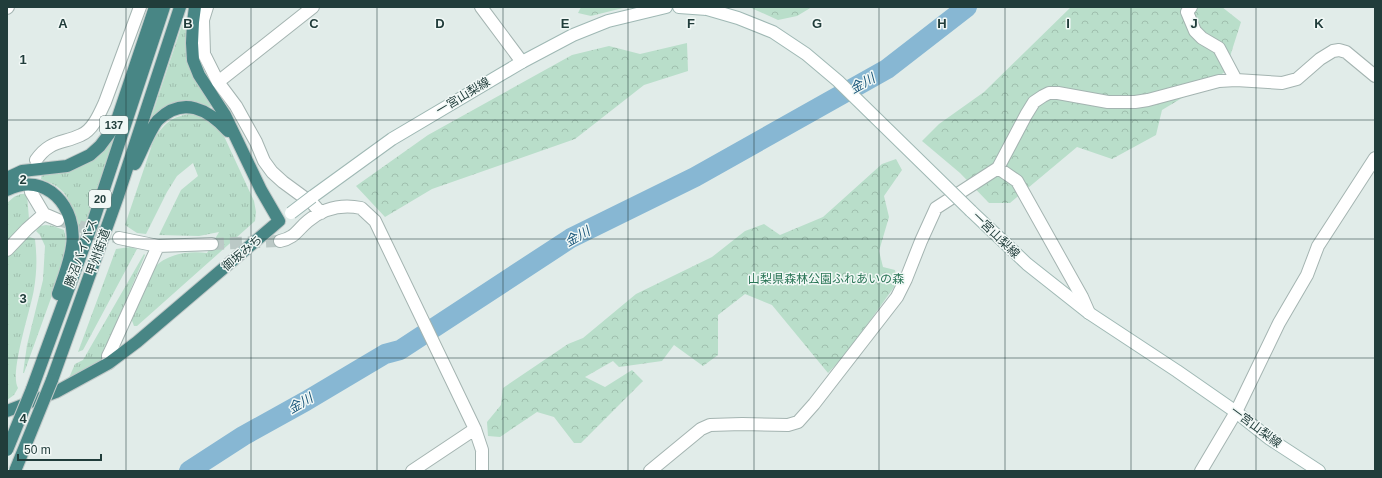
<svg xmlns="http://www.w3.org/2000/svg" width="1382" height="478" viewBox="0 0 1382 478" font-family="Helvetica,'Noto Sans JP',sans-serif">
<defs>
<pattern id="grass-tufts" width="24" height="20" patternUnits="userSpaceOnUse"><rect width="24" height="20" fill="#b9deca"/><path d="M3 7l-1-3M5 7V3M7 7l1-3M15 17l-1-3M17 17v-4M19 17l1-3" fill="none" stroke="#9fbfae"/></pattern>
<pattern id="forest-crowns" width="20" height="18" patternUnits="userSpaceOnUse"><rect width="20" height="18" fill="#b9deca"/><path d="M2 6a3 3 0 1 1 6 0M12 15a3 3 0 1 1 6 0" fill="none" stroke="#9fbfae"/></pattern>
</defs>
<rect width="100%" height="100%" fill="#e1ece9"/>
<path fill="url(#grass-tufts)" d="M187,23L189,25L186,39L187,51L212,106L209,107C186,95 170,99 154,119L151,118L182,25Z
M189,114L201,116L214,123L223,134L254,201L256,212L255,221L137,326H134L131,318C138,302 143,280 155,267C168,253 190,251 207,253L219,232L199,236L159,235L181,190L198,176L193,163L177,176L167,192L146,234L137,233L125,225L154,139C164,124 171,117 189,114Z
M112,138L114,139L87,221L79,229H78C75,216 71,198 60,189C55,184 47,182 41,179L42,174Z
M21,194H27L29,219L7,243V203L14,197Z
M46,225L53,226L64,230L66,239L64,255L55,287L24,373H23L27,345L43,280L45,246L40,235L36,231L40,226Z
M27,236L35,239C37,257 37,271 34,289C31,309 9,373 18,388L14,395L7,400V257L25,237Z
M130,247L137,249L83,350L78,352L116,249Z
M144,254L145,255L101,360L68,380L75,364L83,360Z"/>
<path fill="url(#forest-crowns)" d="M581,7H627L591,16L578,13Z
M749,7H812L797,16L778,20Z
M1071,7H1222L1241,22L1225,72L1162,110L1156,135L1112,159L1077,147L1010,203H989L960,173L922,141L939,124L984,92Z
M687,43L688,71L644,85L575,139L432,189L385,217L356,186L428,135L572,55L609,46L640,54Z
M896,159L902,170L884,196L889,217L879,251L883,267L895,270L897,283L846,354L828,373L772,305L745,294L718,315V355L703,366L674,345L662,361L619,367L613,361L585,377L605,387L632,370L643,381L581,443H574L554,417L537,412L500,437L488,436L487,422L501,405L503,388L568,344L583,338L636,294L712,257L745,231L764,224L780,235L823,217L882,164Z"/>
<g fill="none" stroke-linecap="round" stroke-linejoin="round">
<path stroke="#87b7d3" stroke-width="20" d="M189,471L243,436L306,401L385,354L400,350L571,238L695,177L887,69L967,7"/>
<path stroke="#bbc9c6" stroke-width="12" stroke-dasharray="12 6" stroke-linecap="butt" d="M62,221L119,238
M212,244L280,241"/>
<g stroke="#a4b4b1" stroke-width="14">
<path id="minor" d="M207,7L203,20L204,54L218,82L236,106L256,142L264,161L272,172L283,182L313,204L321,213
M1191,7L1187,12L1195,31L1202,38L1219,48L1236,80
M7,8L8,7
M36,160C50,140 62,144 81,135C93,130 100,113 105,102L140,7
M998,168L1017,181L1082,297L1089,313
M31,192L44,214L58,220
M119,238L158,246L212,244
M280,241C295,238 297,230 308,221C324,208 341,204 361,208L375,221L475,429L482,450V471
M7,250L27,229L44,214
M109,363L108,356L111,350L158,246
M412,471L475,429
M650,471L701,429L710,425L742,424L788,425L798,422L814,404L897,297L906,279L921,241L936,208L998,168L1026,115L1034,102L1043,96L1049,93H1058L1108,102H1135L1148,100L1219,81L1236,80L1282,83L1297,79L1320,59L1333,51L1339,50L1346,52L1375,76
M1201,471L1236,412L1279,323L1307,275L1318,246L1375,158"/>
</g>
<g stroke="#a4b4b1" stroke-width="14">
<path id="tertiary" d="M481,7L522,62
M218,82L313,7"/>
</g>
<g stroke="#9fb8b4" stroke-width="14">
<path id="secondary" d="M679,7L707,9
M312,197L392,139L522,62L573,35L608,21L666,7
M971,211L1027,264L1089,313L1177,371L1236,412L1270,439L1319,471"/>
</g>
<g stroke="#c1c9c8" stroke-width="14">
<path id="trunk" d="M135,164C141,153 150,129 158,120C183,96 208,109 228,131
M7,178L22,171L67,166L90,155L100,146L109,134L118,117L155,7
M7,190C46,170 78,208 72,246C70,262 63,279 58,294
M52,380L118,196L180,7
M32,389L94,219L164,7
M7,411L56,392L109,363L137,342L279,221L261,190L225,115L199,75L193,60L192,43L193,22L195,7"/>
</g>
<use href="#minor" stroke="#fff" stroke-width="12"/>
<use href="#tertiary" stroke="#fff" stroke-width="12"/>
<use href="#secondary" stroke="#fff" stroke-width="12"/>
<use href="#trunk" stroke="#488685" stroke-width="12"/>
<g stroke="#9fb8b4" stroke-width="14" stroke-linecap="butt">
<path id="secondary-bridge" d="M707,9L738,18L773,32L806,54L838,81L971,211
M291,213L312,197"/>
</g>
<g stroke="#c1c9c8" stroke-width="14" stroke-linecap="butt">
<path id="trunk-bridge" d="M7,450L32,389
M15,471L52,380"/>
</g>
<use href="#secondary-bridge" stroke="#fff" stroke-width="12"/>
<use href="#trunk-bridge" stroke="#488685" stroke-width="12"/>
</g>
<path fill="none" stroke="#213d3b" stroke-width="1" stroke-opacity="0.55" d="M126,7V471M251,7V471M377,7V471M503,7V471M628,7V471M754,7V471M879,7V471M1005,7V471M1131,7V471M1256,7V471M7,120H1375M7,239H1375M7,358H1375"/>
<g text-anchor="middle" stroke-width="3" stroke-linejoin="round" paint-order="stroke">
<g fill="#f1f8f6" stroke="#5f7573" stroke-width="1">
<rect x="100" y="116" width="28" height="18" rx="3"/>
<rect x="89" y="190" width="22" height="18" rx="3"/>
</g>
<g font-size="11" font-weight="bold" fill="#213d3b">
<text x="114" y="129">137</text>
<text x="100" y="203">20</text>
</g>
<g font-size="12" fill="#213d3b" stroke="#f1f8f6">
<text transform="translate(463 96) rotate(-31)" y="4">一宮山梨線</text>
<text transform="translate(996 235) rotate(44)" y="4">一宮山梨線</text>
<text transform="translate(98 252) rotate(-70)" y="4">甲州街道</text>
<text transform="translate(81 253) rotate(-70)" y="4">勝沼バイパス</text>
<text transform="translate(242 253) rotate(-40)" y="4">御坂みち</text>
<text transform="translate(1256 427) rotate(37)" y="4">一宮山梨線</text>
</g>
<g font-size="12" fill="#2a7556" stroke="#f1f8f6">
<text x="826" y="283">山梨県森林公園ふれあいの森</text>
</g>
<g font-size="13" font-style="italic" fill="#19567a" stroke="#f1f8f6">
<text transform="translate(862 83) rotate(-29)" y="5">金川</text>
<text transform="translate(577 236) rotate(-29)" y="5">金川</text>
<text transform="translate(300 403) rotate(-30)" y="5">金川</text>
</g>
</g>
<g font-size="13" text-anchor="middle" font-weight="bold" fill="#213d3b" stroke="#f1f8f6" stroke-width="3" stroke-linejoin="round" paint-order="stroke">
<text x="63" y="28">A</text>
<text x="188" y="28">B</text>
<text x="314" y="28">C</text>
<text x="440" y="28">D</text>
<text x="565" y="28">E</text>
<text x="691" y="28">F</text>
<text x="817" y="28">G</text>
<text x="942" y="28">H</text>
<text x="1068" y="28">I</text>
<text x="1194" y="28">J</text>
<text x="1319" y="28">K</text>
<text x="23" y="64">1</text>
<text x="23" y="184">2</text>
<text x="23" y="303">3</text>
<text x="23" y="423">4</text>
</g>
<rect width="1382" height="478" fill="none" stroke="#213d3b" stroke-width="16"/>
<path d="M18 454v6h83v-6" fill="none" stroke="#213d3b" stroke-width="2"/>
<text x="24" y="454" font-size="12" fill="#213d3b" stroke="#f1f8f6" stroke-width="3" paint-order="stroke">50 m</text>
</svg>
